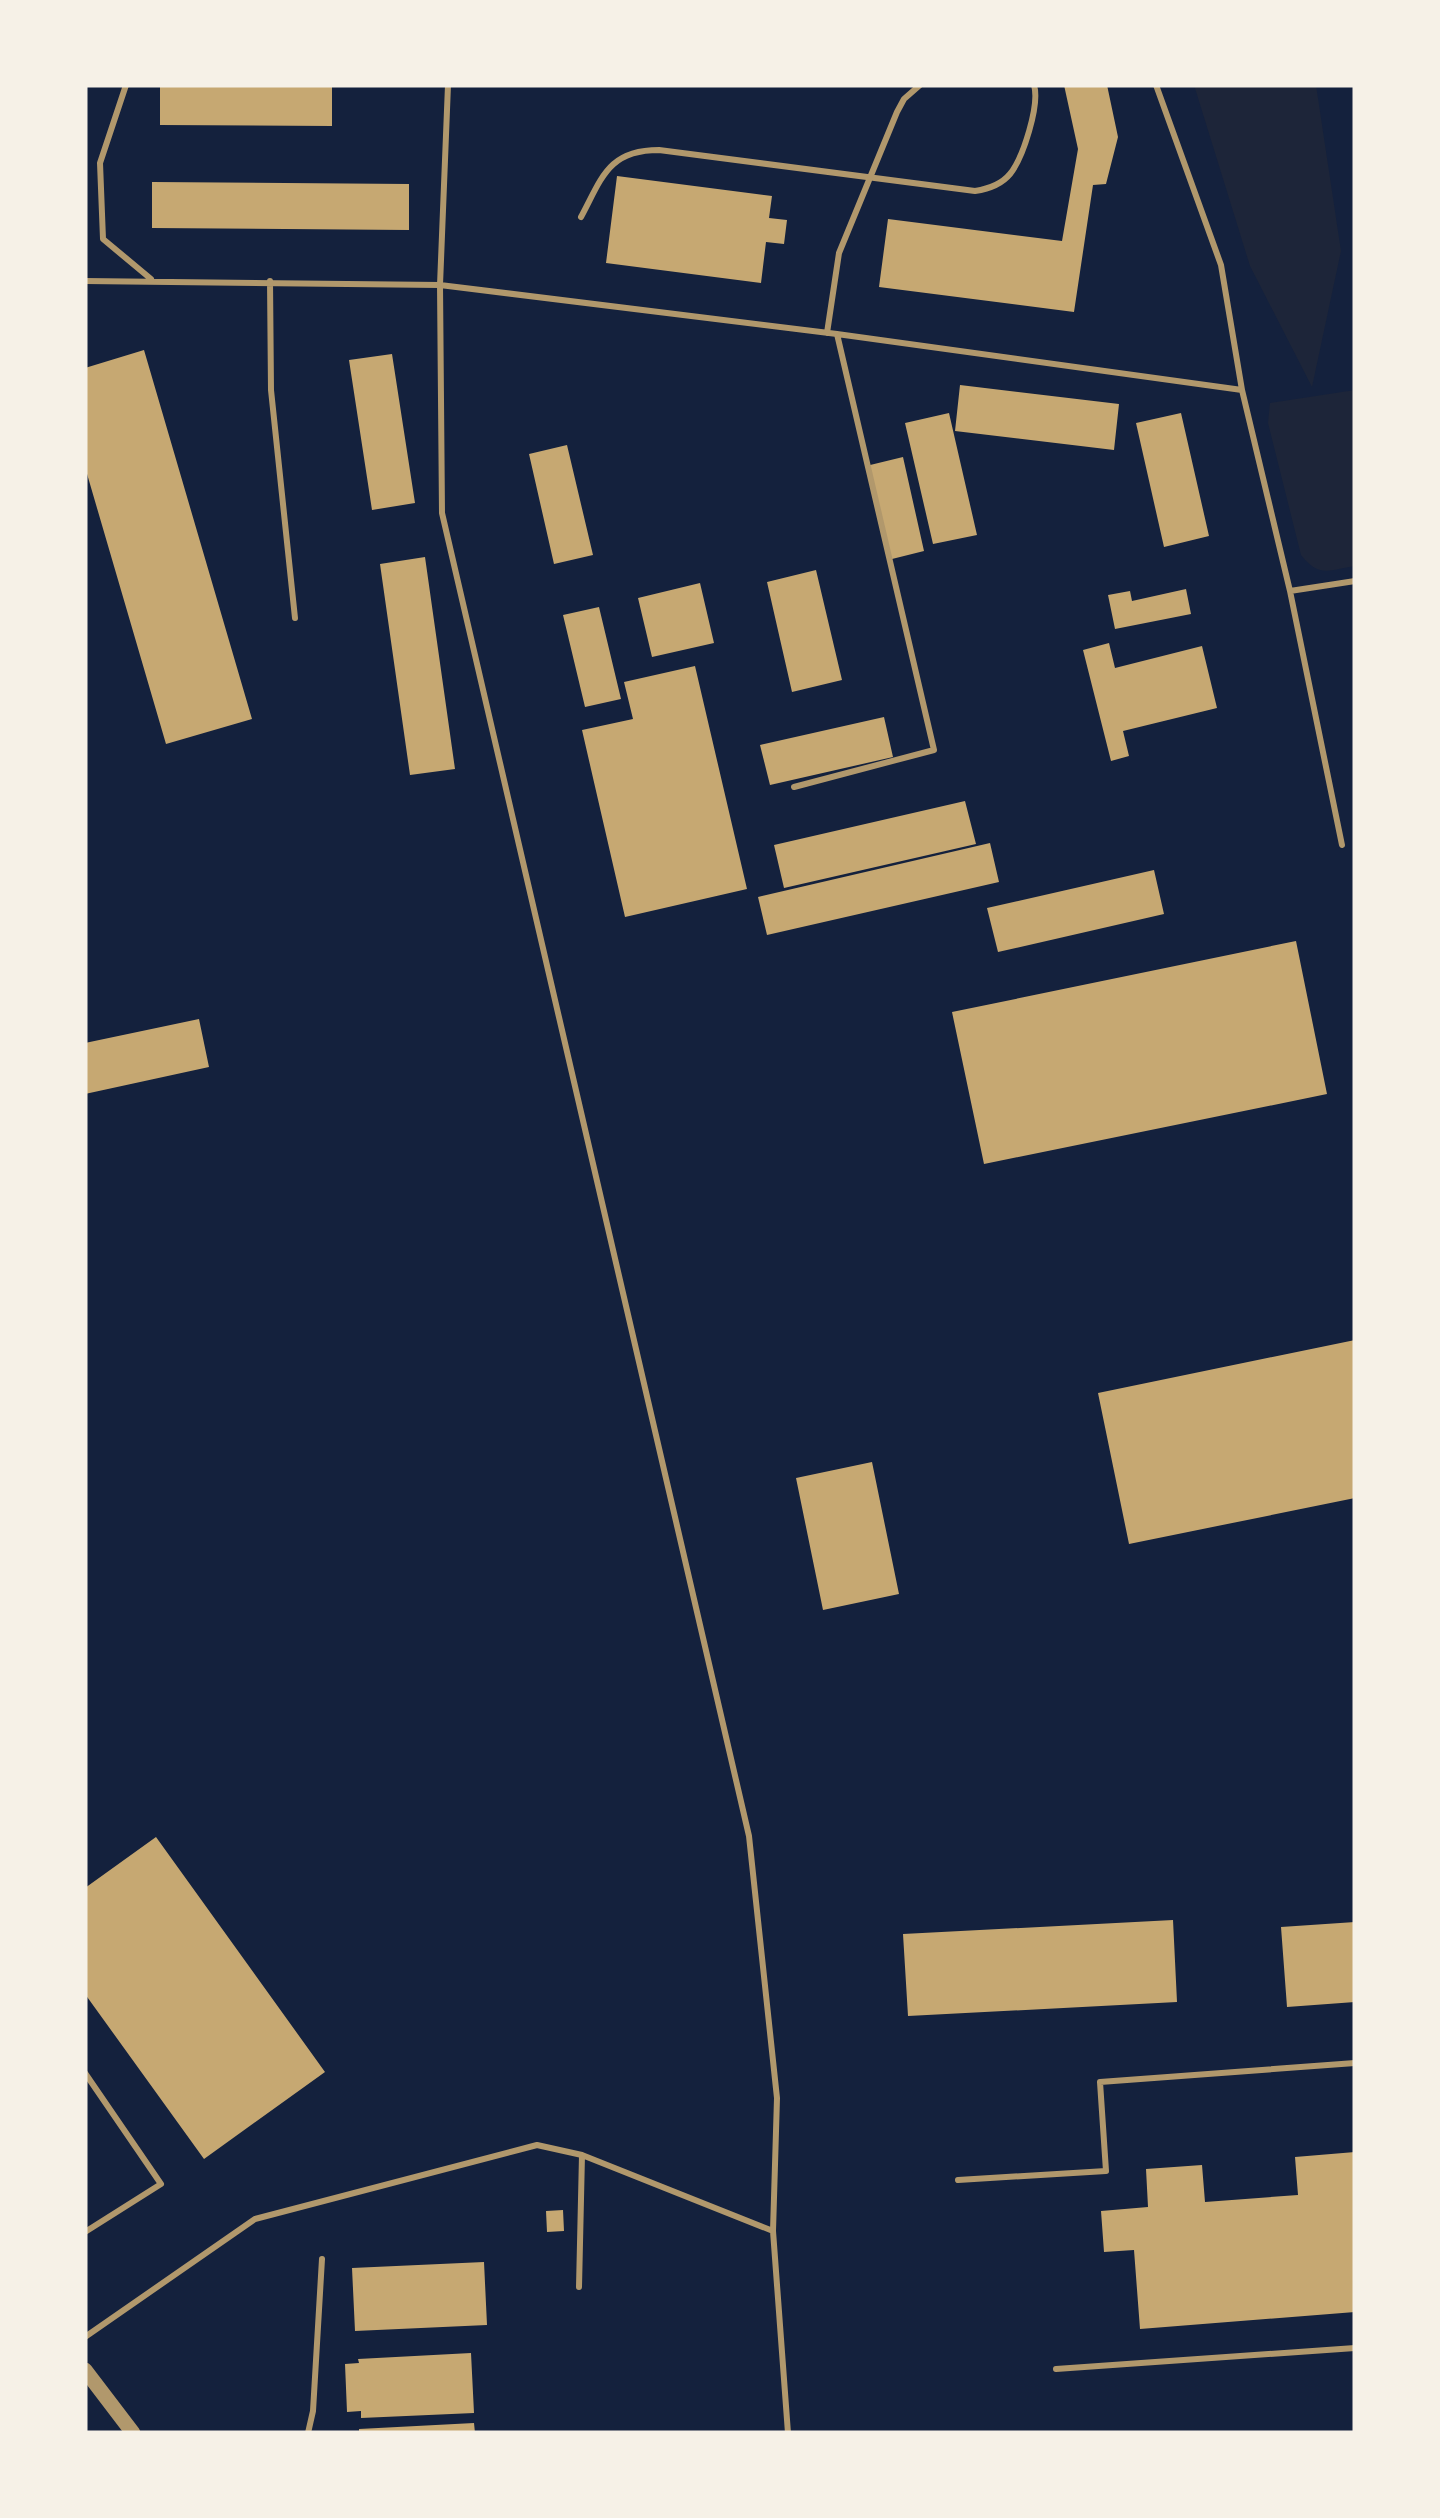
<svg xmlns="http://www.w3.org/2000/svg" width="1440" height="2518" viewBox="0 0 1440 2518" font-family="'Work Sans',sans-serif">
<rect width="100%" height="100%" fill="#14213d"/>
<path fill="#1d2539" d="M1194,85H1316L1341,251L1312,387L1250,266Z
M1355,390V566C1329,570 1319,578 1301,555L1268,423L1270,403Z"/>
<path fill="#c6a872" d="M160,85H332V126L160,125Z
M1064,85H1107L1118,137L1106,184L1093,185L1074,312L879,287L888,219L1062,241L1078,149Z
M617,176L772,196L769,218L787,220L784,244L766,242L761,283L606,263Z
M152,182L409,184V230L152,228Z
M144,350L252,719L166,744L85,467V368Z
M392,354L415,503L372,510L349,360Z
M960,385L1119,404L1114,450L955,431Z
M949,413L977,535L933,544L905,423Z
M1181,413L1209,536L1164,547L1136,423Z
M567,445L593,555L554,564L529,454Z
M903,457L924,551L888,560L866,466Z
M425,557L455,769L410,775L380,564Z
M816,570L842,680L792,692L767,582Z
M700,583L714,643L652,657L638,598Z
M1186,589L1191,614L1115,629L1108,595L1130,591L1132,601Z
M599,607L621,699L585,707L563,615Z
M1109,643L1115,668L1202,646L1217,708L1123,731L1129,756L1111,761L1083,650Z
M695,666L747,889L625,917L582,730L633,719L624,682Z
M884,717L893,757L770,785L760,745Z
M965,801L976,844L784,888L774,845Z
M990,843L999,882L767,935L758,897Z
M1154,870L1164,914L998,952L987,908Z
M1296,941L1327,1094L984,1164L952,1012Z
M199,1019L209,1067L85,1094V1043Z
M1355,1340V1498L1129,1544L1098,1393Z
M872,1462L899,1594L823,1610L796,1478Z
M156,1837L325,2072L204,2159L85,1994V1888Z
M1173,1920L1177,2002L908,2016L903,1934Z
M1355,1922V2002L1287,2007L1281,1927Z
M1355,2152V2312L1140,2329L1134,2250L1104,2252L1101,2211L1148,2207L1146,2169L1202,2165L1205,2202L1298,2195L1295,2157Z
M563,2210L564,2231L547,2232L546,2211Z
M484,2262L487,2325L355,2331L352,2268Z
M471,2353L474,2413L361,2418V2411L347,2412L345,2364L359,2363L358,2359Z
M474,2423L475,2433H359V2429Z"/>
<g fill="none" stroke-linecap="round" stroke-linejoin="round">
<path stroke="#b1986c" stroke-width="6" d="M126,85L100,163L103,239L151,279
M448,85L440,285L442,513L749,1836L777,2098L773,2231L788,2433
M1156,85L1221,265L1242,390
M581,217C602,178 608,150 659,150L975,191C988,189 1001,185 1010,174C1023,158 1040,105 1034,85
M85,281L440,285L837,334L1242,390L1290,591L1342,845
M270,281L271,390L295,618
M827,333L839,253L897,112L904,99L920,85
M1290,591L1355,581
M794,787L934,750L837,334
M85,2073L161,2184L85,2232
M958,2180L1106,2171L1100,2082L1355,2063
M579,2287L582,2155
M85,2337L255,2219L537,2145L582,2155L773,2231
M1056,2369L1355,2348
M308,2433L313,2411L322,2259"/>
<path stroke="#b1986c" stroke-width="15" d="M85,2370L133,2433"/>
</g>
<rect width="1440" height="2518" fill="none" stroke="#f6f1e7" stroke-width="175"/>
</svg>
